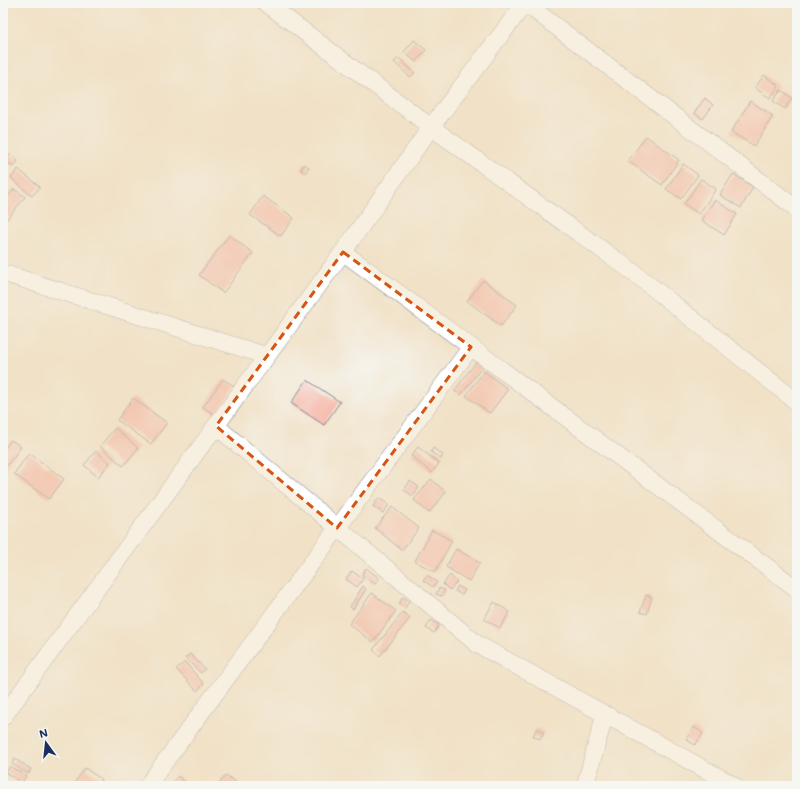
<svg xmlns="http://www.w3.org/2000/svg" width="800" height="789" viewBox="0 0 800 789" font-family="Mali,sans-serif">
<rect width="100%" height="100%" fill="#f6f6f2"/>
<filter id="ink" filterUnits="userSpaceOnUse"><feTurbulence type="fractalNoise" baseFrequency=".025" numOctaves="2"/><feDisplacementMap in="SourceGraphic" scale="8" xChannelSelector="R" yChannelSelector="G"/><feConvolveMatrix kernelMatrix="1 2 1 2 8 2 1 2 1" color-interpolation-filters="sRGB"/></filter>
<filter id="wash" filterUnits="userSpaceOnUse"><feTurbulence type="fractalNoise" baseFrequency=".012" numOctaves="4" result="noise"/><feDisplacementMap in="SourceGraphic" scale="16" xChannelSelector="R" yChannelSelector="G"/><feGaussianBlur stdDeviation="0.9" result="paint"/><feColorMatrix in="noise" values="0 0 0 0 0 0 0 0 0 0 0 0 0 0 0 0 0 1.4 0 .05"/><feComposite in="paint" operator="in"/></filter>
<g filter="url(#wash)">
<rect width="100%" height="100%" fill="#f1e1c6"/>
<g id="blocks">
<path fill="#f7a99a" d="M414,40L426,50L416,62L404,52Z
M399,58L415,73L410,77L394,62Z
M764,75L779,86L770,98L755,88Z
M781,90L792,98L785,109L773,101Z
M705,98L713,105L703,119L694,113Z
M750,101L773,116L754,146L731,132Z
M646,136L679,160L662,185L628,161Z
M11,154L18,161L13,167L5,160Z
M304,164L309,167L305,173L301,170Z
M683,164L698,175L681,199L666,189Z
M18,169L40,187L32,196L11,178Z
M733,174L753,187L741,208L720,195Z
M701,179L716,189L699,214L684,204Z
M14,189L25,197L3,224V202Z
M263,196L294,218L281,236L250,215Z
M715,200L737,214L724,235L701,220Z
M229,235L253,253L223,293L199,275Z
M483,280L517,305L501,326L467,301Z
M477,361L483,366L461,395L454,391Z
M484,371L508,389L490,413L466,396Z
M223,379L235,387L215,415L203,407Z
M307,380L340,402L324,425L291,403Z
M133,398L167,423L151,444L117,420Z
M115,428L138,448L123,466L100,446Z
M11,440L21,447L5,468L3,467V451Z
M418,447L439,463L432,473L411,456Z
M433,448L443,455L441,459L431,452Z
M96,451L110,463L98,477L84,465Z
M29,453L64,479L49,499L14,474Z
M431,479L446,492L429,513L414,500Z
M410,481L419,487L413,496L404,490Z
M379,498L389,505L383,513L373,506Z
M392,507L419,528L402,550L375,528Z
M432,530L452,541L435,572L415,561Z
M456,549L480,563L469,581L446,567Z
M366,568L379,578L375,584L362,575Z
M352,571L363,579L357,587L346,579Z
M427,575L437,582L433,587L423,580Z
M450,575L457,582L450,590L443,584Z
M363,586L366,589L353,609L350,607Z
M458,586L465,590L462,595L455,591Z
M439,588L445,590L442,596L436,594Z
M372,593L396,611L373,642L349,624Z
M646,595L652,597L647,614L640,612Z
M403,597L409,601L405,608L399,604Z
M494,602L510,612L500,628L484,619Z
M403,612L410,618L380,656L373,650Z
M431,620L439,625L434,633L426,628Z
M190,654L205,669L201,673L185,658Z
M185,662L204,684L197,691L176,669Z
M694,727L703,733L695,745L686,739Z
M537,728L544,732L540,739L533,736Z
M15,759L31,769L28,774L12,764Z
M10,766L26,776L22,783L6,773Z
M85,768L101,779L97,786H72Z
M226,775L242,786H217Z
M178,776L189,786H178L173,782Z"/>
</g>
</g>
<g filter="url(#ink)">
<use href="#blocks" fill-opacity="0" stroke="#868892" stroke-width="1"/>
<g fill="none" stroke-linecap="round" stroke-linejoin="round">
<g stroke="#868892" stroke-width="18">
<path id="minor" d="M266,3L431,127L633,272L797,402
M343,252L797,589
M3,273L267,356
M216,426L477,644L735,786
M3,717L343,252L431,127L525,3L797,209
M147,786L471,347
M585,786L605,714"/>
</g>
<use href="#minor" stroke="#fff" stroke-width="17"/>
</g>
</g>
<path d="M0 0H800V789H0ZM343,252L471,347L337,528L216,426Z" fill="#f1e1c6" fill-opacity=".55" fill-rule="evenodd"/>
<path fill="none" stroke="#d45514" stroke-width="3" stroke-dasharray="8 5" stroke-linejoin="round" d="M343,252L471,347L337,528L216,426Z"/>
<rect width="800" height="789" fill="none" stroke="#f6f6f2" stroke-width="16"/>
<g transform="translate(46 743) rotate(345)" stroke="#f6f6f2" stroke-width="3" paint-order="stroke">
<path d="M0-3L7 15L0 10L-7 15Z" fill="#1b2f5e"/>
<text y="-6" font-size="11" font-weight="bold" text-anchor="middle" fill="#1b2f5e">N</text>
</g>
</svg>
